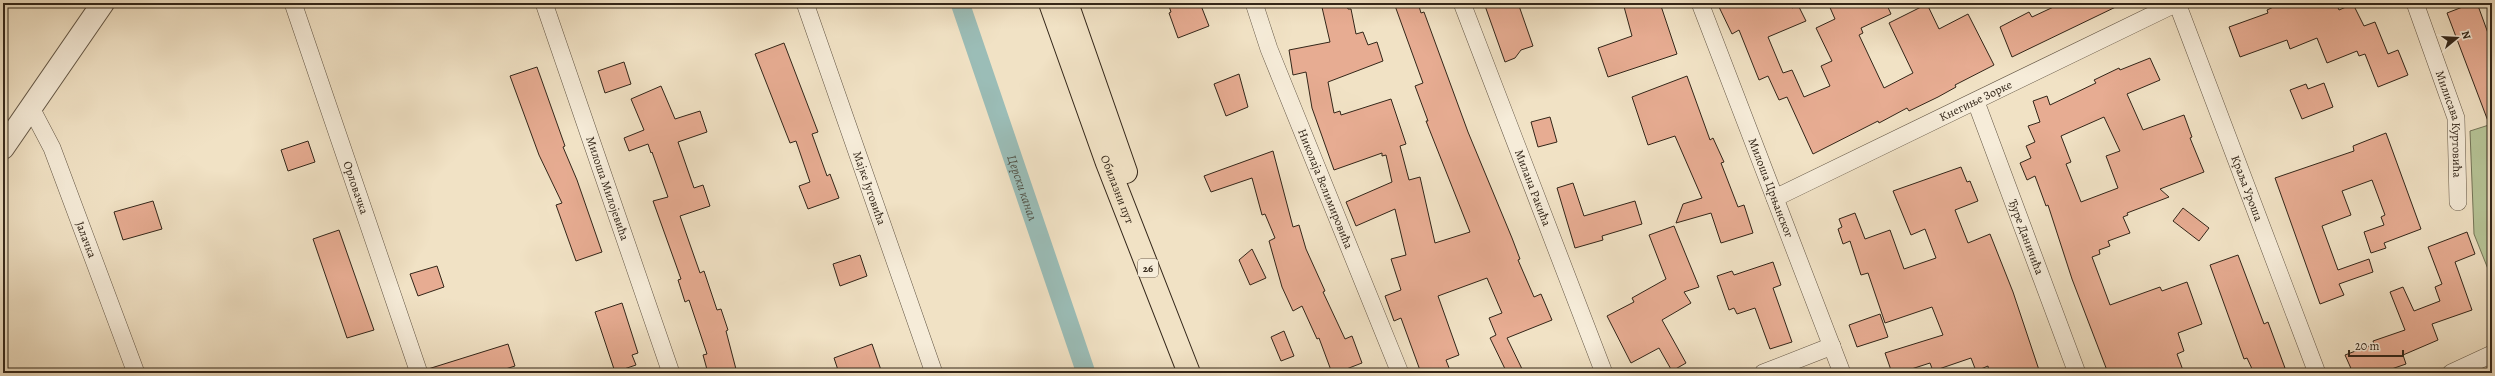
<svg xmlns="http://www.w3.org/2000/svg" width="2495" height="376" viewBox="0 0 2495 376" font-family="Alegreya,serif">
<rect width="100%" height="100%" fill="#f1e2c5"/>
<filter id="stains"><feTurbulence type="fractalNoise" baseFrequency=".005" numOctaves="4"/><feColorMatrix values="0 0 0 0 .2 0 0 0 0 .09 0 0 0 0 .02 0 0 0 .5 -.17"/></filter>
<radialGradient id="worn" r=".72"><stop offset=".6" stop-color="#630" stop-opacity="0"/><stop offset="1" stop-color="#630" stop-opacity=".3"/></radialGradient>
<path fill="#b6c497" stroke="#747558" d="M2492,124V279L2474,234L2470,131Z"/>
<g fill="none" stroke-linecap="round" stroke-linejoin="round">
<path stroke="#9bbdb7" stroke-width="19" id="s1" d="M960,3L1086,373"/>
</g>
<path fill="#e7ac92" stroke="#332619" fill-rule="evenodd" d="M1168,3H1200L1209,26L1178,38L1169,13L1171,12Z
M1321,3H1346L1348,9H1351L1356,34L1363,32L1368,45L1377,42L1383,61L1328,82L1334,113L1340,111L1341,115L1391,99L1406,144L1400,146L1409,180L1420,177L1435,243L1470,232L1426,121H1428L1415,86L1423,83L1394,3H1418L1421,13L1424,12L1468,132L1512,238L1520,259L1518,260L1534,297L1541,294L1552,320L1507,338L1524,373H1507L1490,338L1496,335L1489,318L1502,313L1487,278L1438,296L1459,355L1446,360L1451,373H1421L1401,318L1394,321L1385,296L1401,290L1391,259L1406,255L1395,209L1356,226L1346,202L1392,182L1386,155L1382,156V153L1334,170L1312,108L1306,72L1293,75L1289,50L1330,42Z
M1484,3H1518L1533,46L1521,50L1515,58L1505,62Z
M1623,3H1660L1677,54L1608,77L1598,48L1632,36Z
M1727,3H1789L1792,8L1798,5L1806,21L1768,37L1783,73L1792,70L1804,97L1830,86L1821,66L1832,61L1816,28L1835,19L1828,3H1886L1891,14L1861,28L1863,33L1859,35L1884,88L1913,73L1889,23L1927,4L1939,29L1968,14L1994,65L1955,85L1956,87L1938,97L1909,111L1907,108L1879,123L1878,121L1813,154L1787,97L1779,100L1768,76L1759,80L1739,30L1732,34L1719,7Z
M2062,3H2124L2012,57L2000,27L2029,12L2032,17Z
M2282,3H2336L2339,10L2353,4L2364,26L2375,22L2388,54L2398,50L2408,75L2378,87L2365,54L2359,56L2357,51L2327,63L2317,38L2290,49L2287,40L2240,57L2229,27L2268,13L2267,10Z
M2473,3H2477L2492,44L2491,129L2447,13Z
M784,43L818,132L812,134L827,176L830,174L839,198L808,209L799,186L810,182L796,141L790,143L755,54Z
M2150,58L2160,80L2127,94L2143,130L2184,115L2192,137L2190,138L2204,172L2160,189L2169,197L2127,213L2128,215L2123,217L2130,233L2108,241L2110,246L2099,250L2100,254L2092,257L2110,305L2160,287L2162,291L2187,282L2202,324L2178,333L2184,351L2177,354L2184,373H2108L2072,279L2048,205L2046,206L2035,176L2027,180L2020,163L2031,158L2026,146L2035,142L2028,126L2040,122L2033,101L2047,96L2050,105L2096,83L2094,80L2119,68L2120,70ZM2104,117L2120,151L2106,156L2118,188L2081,202L2066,164L2071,162L2061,136Z
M624,62L631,84L605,93L598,71Z
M537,67L565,146L563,147L577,180L602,252L576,261L556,205L562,203L539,155L510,76Z
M1239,74L1248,107L1226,116L1214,84Z
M1687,76L1710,140L1713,138L1724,162L1721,163L1738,207L1744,205L1753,233L1721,243L1711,213L1676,223L1683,204L1702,198L1675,136L1648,145L1632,97Z
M2324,83L2333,107L2302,119L2290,90L2306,84L2308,89Z
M661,86L675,119L700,111L707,132L678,142L694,188L703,185L710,206L680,216L700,273L704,271L717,310L721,309L728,330L726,331L737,373H708L703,355L707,354L689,300L685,302L678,280L681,279L653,201L668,197L652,152L651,153L648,144L629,151L624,138L644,130L631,99Z
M1550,117L1557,142L1538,147L1531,122Z
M2386,133L2421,229L2384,243L2386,248L2371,253L2364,232L2384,225L2381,217L2385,215L2372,180L2342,191L2351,215L2322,226L2338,270L2369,259L2373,272L2339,284L2344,295L2320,304L2275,178L2354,151L2353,146Z
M308,141L315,162L288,171L281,150Z
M1273,151L1293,227L1299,225L1306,249L1325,291L1323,292L1345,339L1352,336L1362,363L1336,373H1332L1319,338L1317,339L1302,306L1293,311L1282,287L1269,241L1275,238L1265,214L1262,215L1252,178L1211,192L1204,176Z
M1961,167L1967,182L1970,181L1978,201L1955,210L1968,243L1990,234L2013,292L2040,373H1989L1988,366L1976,371L1971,358L1933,371L1930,363L1899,373H1892L1885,353L1943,335L1932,307L1885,323L1868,273L1861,275L1850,241L1843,244L1838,229L1842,227L1839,219L1855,213L1865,239L1890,230L1904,269L1936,258L1925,229L1911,235L1893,191Z
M1573,183L1584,216L1635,201L1642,224L1602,236L1603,240L1575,248L1557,188Z
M153,201L162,229L123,240L114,212Z
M2183,208L2209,228L2199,241L2173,221Z
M1674,226L1699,287L1684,292L1691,303L1662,320L1686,363L1672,371L1659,348L1631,363L1607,316L1634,302L1632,298L1666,279L1649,235Z
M339,230L374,330L347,338L313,239Z
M2467,232L2475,254L2455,262L2472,310L2432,324L2438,340L2403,355L2406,364L2380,373H2353L2345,355L2374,344L2373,341L2405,330L2390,292L2403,287L2414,311L2440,301L2435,287L2442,284L2428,247Z
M1252,249L1266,278L1250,285L1239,260Z
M860,255L867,276L840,286L833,264Z
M2238,255L2264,324L2268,322L2285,368L2273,373H2254L2247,358L2244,359L2210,265Z
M1773,262L1781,285L1773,288L1792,342L1770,349L1755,308L1737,314L1734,308L1729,310L1717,276L1732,271L1734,275Z
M437,266L444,287L418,296L410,274Z
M622,303L638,353L632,355L636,365L615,372L595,312Z
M1880,314L1888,337L1857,347L1849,325Z
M1284,331L1294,356L1281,361L1271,337Z
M508,344L515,366L493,373H429L428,369Z
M872,344L882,373H839L834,358Z"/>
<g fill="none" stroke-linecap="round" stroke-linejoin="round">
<g stroke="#625544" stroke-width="18">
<g id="minor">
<path id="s2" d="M293,3L419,373"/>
<path id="s3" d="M544,3L671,373"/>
<path id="s4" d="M805,3L934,373"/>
<path id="s5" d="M1254,3L1269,49L1400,373"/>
<path id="s6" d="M1462,3L1604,373"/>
<path id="s7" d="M1700,3L1842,373"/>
<path id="s8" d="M2177,3L2317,373"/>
<path id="s9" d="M2415,3L2456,118L2458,202"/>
<path id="s10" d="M1976,102L2077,373"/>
<path id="s11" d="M31,108L52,148L136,373"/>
<path id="s12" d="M1775,198L2177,3"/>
<path d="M1763,373L1832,346"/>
<path d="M2451,373L2492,354"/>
</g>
</g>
<g stroke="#625544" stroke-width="24">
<path id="tertiary" d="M3,148L103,3"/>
</g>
<g stroke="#332619" stroke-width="24">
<g id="primary">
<path id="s13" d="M1050,3L1107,163L1189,373"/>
<path d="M1067,3L1126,172"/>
</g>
</g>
<use href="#minor" stroke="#f6ecd9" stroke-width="17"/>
<use href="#tertiary" stroke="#f6ecd9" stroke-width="22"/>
<use href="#primary" stroke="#f1e2c5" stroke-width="22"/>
</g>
<g text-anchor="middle" stroke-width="4" stroke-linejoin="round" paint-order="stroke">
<rect fill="#f6ecd9" stroke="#6e6153" stroke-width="1" x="1138" y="259" width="20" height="18" rx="3"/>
<g font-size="11" font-weight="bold" fill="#332619">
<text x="1148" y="272">26</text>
</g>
<g font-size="12" fill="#332619" stroke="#f6ecd9">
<text dy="4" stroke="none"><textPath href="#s12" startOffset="223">Кнегиње Зорке</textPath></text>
<text dy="4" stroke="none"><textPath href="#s9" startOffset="127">Милисава Куртовића</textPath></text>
<text dy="4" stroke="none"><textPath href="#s2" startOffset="195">Орловачка</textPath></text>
<text dy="4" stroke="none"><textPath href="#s3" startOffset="196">Милоша Милојевића</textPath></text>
<text dy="4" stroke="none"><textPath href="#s4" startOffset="196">Мајке Југовића</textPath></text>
<text dy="4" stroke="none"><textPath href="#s5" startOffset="199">Николаја Велимировића</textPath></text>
<text dy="4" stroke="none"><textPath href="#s6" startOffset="198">Милана Ракића</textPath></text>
<text dy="4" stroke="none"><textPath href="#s7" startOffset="198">Милоша Црњанског</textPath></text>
<text dy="4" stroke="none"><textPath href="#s8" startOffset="198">Краља Уроша</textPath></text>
<text dy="4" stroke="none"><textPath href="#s13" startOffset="198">Обилазни пут</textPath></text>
<text dy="4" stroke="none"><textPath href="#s10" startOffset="144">Ђуре Даничића</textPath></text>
<text dy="4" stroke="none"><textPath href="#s11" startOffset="143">Јалачка</textPath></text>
</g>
<g font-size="13" font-style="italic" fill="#525348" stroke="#f6ecd9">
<text dy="5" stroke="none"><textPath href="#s1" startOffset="195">Церски канал</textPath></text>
</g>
</g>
<rect width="2495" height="376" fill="none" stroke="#f1e2c5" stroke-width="16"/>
<rect x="4" y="4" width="2487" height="368" fill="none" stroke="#332619" stroke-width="2"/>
<rect x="8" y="8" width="2479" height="360" fill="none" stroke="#332619"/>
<g transform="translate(2457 38) rotate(72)" stroke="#f6ecd9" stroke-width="3" paint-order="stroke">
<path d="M0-3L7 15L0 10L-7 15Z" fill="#332619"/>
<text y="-6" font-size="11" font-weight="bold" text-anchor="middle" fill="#332619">N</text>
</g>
<path d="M2349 350v6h54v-6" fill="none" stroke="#332619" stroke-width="2"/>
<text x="2355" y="350" font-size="12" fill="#332619" stroke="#f6ecd9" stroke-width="3" paint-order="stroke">20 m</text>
<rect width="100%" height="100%" filter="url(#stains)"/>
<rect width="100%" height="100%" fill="url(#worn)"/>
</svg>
